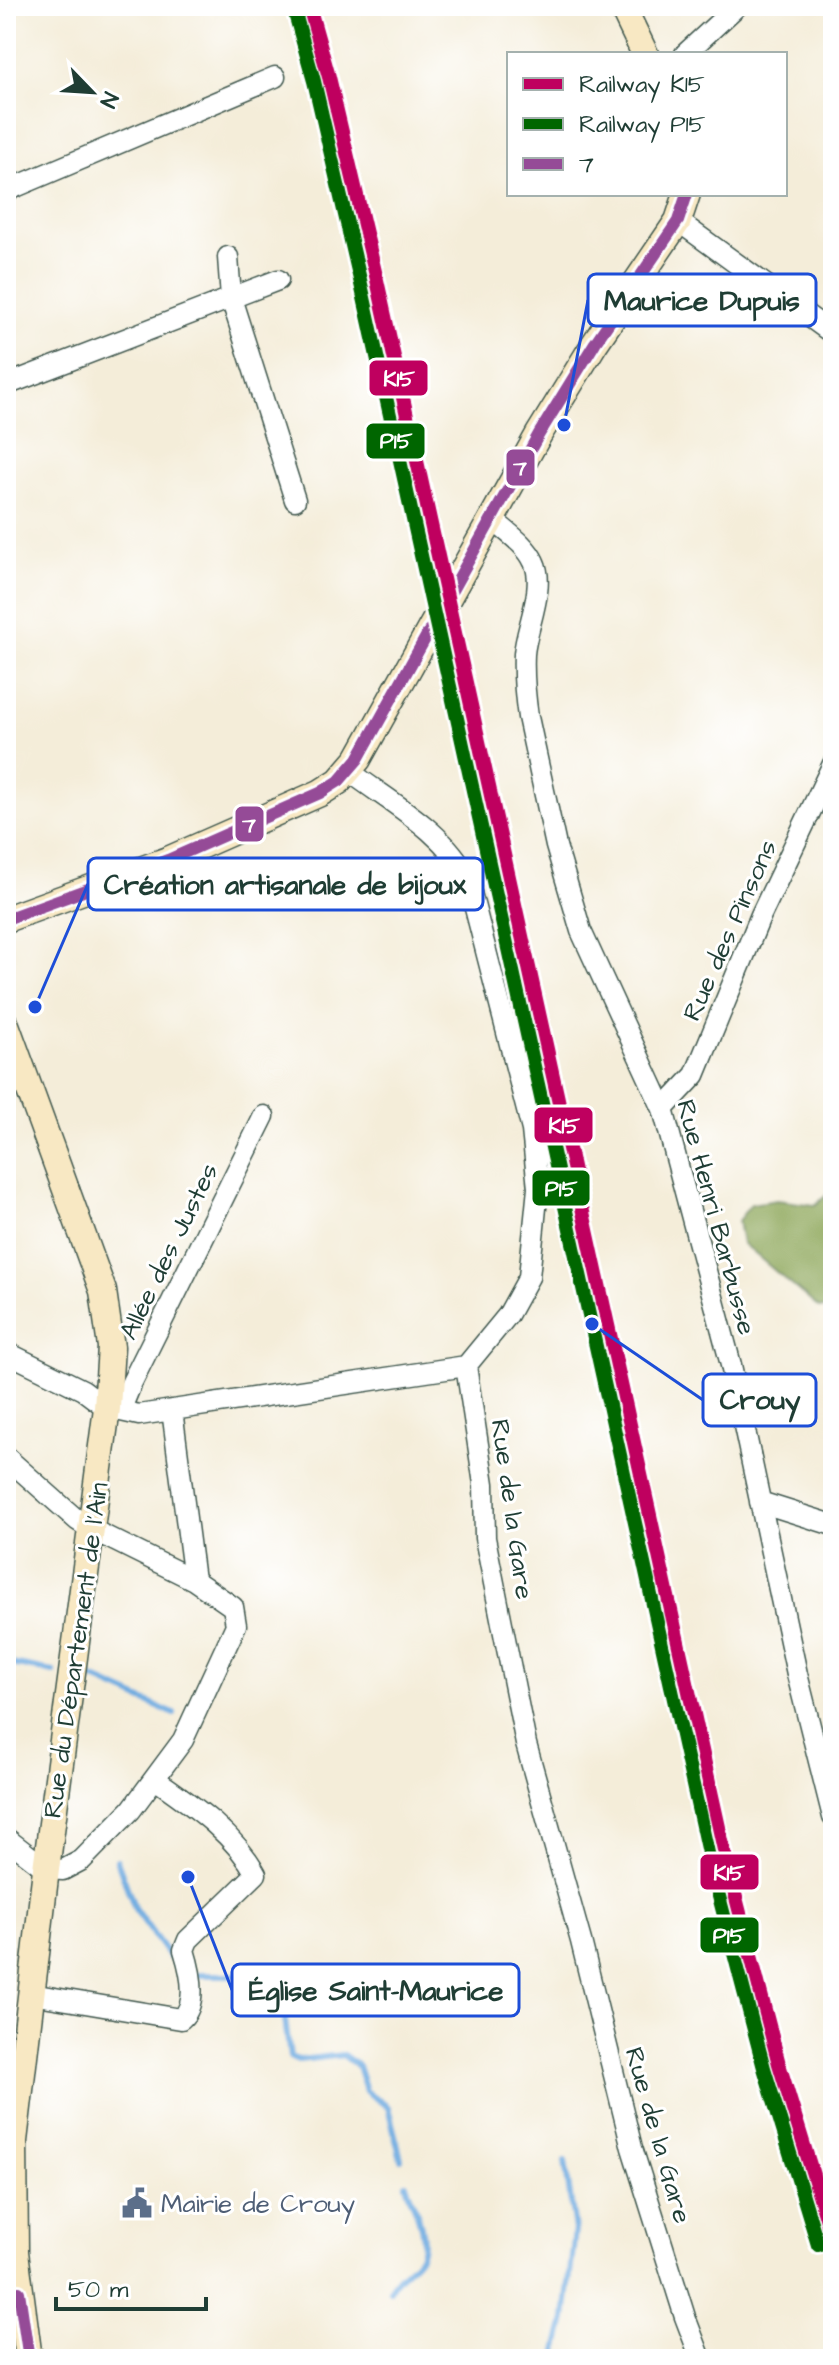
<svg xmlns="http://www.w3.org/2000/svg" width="839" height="2365" viewBox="0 0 839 2365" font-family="'Architects Daughter',sans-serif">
<rect width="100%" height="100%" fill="#fff"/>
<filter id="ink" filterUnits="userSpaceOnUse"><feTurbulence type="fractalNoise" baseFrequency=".0125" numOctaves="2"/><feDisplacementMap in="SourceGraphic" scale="16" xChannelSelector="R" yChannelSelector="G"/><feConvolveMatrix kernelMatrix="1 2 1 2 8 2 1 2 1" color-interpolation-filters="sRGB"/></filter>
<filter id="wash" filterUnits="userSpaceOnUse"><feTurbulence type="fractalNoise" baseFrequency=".006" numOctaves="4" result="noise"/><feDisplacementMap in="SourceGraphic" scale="32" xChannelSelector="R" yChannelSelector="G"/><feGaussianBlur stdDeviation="1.8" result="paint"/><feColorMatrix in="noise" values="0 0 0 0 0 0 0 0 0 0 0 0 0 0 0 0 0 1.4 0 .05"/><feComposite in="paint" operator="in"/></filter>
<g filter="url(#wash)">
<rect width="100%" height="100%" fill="#f4edd9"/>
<path fill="#8ba557" stroke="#557146" stroke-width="2" d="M833,1190V1309L819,1308L742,1243L738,1221L751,1204L777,1200L815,1205Z"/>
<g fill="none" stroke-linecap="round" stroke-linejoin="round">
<path stroke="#6eabe0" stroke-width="6" d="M6,1663L54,1672
M86,1675L174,1714
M117,1860L135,1909L169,1956L182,1968
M195,1975H255L281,1990L290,2057L299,2060L343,2055L358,2066L366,2091L388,2107L401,2159
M390,2290C396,2275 410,2270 419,2257C431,2238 412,2203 406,2184
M555,2359L565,2319L575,2230L565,2161"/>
</g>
</g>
<g filter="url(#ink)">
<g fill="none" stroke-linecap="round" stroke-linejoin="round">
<g stroke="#3f574d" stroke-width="23">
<path id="street" d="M685,54L737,6
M6,191L275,77
M678,221L833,334
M228,257L231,298L295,500
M6,385L278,280
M491,518C505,531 526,544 534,562C546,587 526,628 524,654C523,675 525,696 528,717L556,846L581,931L663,1109L731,1365L797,1674L833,1817
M349,771C388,801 446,832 467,877L532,1130L538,1188L529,1277L508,1315L466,1366L484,1484L485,1538L526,1744L581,1941L632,2148L685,2317L701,2359
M663,1109L695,1075L761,915L833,764
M6,1352L83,1390L107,1408L139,1415L466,1366
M120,1411L132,1382L264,1116
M6,1457L77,1520L91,1529L194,1580
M760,1502L833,1525
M6,1838L46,1869L63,1870L82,1860L131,1810L183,1740L236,1625L233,1607L194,1580L172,1410
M31,1994L181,2019C199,2004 190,1969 184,1950L188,1940L256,1874C234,1833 192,1805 155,1779"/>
</g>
<g stroke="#3f574d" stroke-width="29">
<path id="secondary" d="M622,6L645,54
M6,919L168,860L320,793L339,781L358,759L539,434L595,343L678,221L687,194
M6,1025L103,1291L111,1347L107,1408L46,1869L14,2141L15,2252L29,2359"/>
</g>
<use href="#street" stroke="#fff" stroke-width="20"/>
<use href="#secondary" stroke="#f8e8c3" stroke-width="26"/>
<g stroke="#fff" stroke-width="18">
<path id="bus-1" d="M6,919L168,860L320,793L339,781L358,759L539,434L595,343L678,221L687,194
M19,2292L29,2359"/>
</g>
<use href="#bus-1" stroke="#954b97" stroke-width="12"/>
<g stroke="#fff" stroke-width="20">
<path id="rail-1" d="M309,6L329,77L377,280L726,1859L779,2064L833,2240"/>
</g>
<g stroke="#fff" stroke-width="20">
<path id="rail-2" d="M294,10L314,81L361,284L710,1862L764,2068L818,2245"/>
</g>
<use href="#rail-1" stroke="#bf005f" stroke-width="14"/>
<use href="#rail-2" stroke="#060" stroke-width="14"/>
</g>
</g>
<defs>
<g id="civic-bare" transform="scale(2.4)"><path d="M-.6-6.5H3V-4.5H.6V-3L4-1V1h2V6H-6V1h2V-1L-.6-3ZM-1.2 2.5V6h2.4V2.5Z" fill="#5c6f8a" stroke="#fff" stroke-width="2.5" paint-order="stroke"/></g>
</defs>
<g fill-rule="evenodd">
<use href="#civic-bare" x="137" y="2203"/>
</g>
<g text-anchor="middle" stroke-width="6" stroke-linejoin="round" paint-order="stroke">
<g font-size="26" fill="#1f3d34" stroke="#fff">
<text transform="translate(729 930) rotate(-66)" y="9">Rue des Pinsons</text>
<text transform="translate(717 1217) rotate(75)" y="9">Rue Henri Barbusse</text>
<text transform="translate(168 1251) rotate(-64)" y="9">Allée des Justes</text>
<text transform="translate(513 1509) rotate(82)" y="9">Rue de la Gare</text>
<text transform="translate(75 1650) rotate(-82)" y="9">Rue du Département de l'Ain</text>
<text transform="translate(659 2135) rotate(74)" y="9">Rue de la Gare</text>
</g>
<g font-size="26" fill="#4e5e75" stroke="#fff" text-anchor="start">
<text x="161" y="2212">Mairie de Crouy</text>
</g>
</g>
<path fill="none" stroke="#1d4ed8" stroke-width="3" d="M564 425L588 300M35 1007L88 884M592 1324L703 1400M188 1877L232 1990"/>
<g fill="#1d4ed8" stroke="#fff" stroke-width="3">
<circle cx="564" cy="425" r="8"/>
<circle cx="35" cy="1007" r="8"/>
<circle cx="592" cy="1324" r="8"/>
<circle cx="188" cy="1877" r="8"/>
</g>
<g fill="#fff" stroke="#1d4ed8" stroke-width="3">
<rect x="588" y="274" width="228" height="52" rx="8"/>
<rect x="88" y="858" width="395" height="52" rx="8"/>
<rect x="703" y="1374" width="113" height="52" rx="8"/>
<rect x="232" y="1964" width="287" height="52" rx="8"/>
</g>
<g font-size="28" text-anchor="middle" font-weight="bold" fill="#1f3d34">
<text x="702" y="310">Maurice Dupuis</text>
<text x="285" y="894">Création artisanale de bijoux</text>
<text x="760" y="1409">Crouy</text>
<text x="376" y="2000">Église Saint-Maurice</text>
</g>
<g stroke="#fff" stroke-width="3">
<rect x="368" y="359" width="61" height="38" rx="8" fill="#bf005f"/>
<rect x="365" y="422" width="61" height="38" rx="8" fill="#060"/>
<rect x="505" y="448" width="31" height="39" rx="8" fill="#954b97"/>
<rect x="234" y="805" width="31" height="38" rx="8" fill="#954b97"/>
<rect x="533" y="1106" width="61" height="38" rx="8" fill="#bf005f"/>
<rect x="531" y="1169" width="60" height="38" rx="8" fill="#060"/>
<rect x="699" y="1853" width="61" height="38" rx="8" fill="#bf005f"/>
<rect x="699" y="1916" width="61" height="38" rx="8" fill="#060"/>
</g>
<g font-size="22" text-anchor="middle" font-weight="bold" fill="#fff">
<text x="399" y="386">K15</text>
<text x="396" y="448">P15</text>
<text x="520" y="475">7</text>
<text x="249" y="832">7</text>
<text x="564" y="1133">K15</text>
<text x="561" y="1196">P15</text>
<text x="729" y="1880">K15</text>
<text x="729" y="1943">P15</text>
</g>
<rect width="839" height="2365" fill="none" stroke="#fff" stroke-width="32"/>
<rect x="507" y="52" width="280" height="144" fill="#ffffff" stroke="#a5b1ae" stroke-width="2"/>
<rect x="523" y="78" width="40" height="12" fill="#bf005f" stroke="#a5b1ae" stroke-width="2"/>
<text x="579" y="92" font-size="24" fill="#1f3d34">Railway K15</text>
<rect x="523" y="118" width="40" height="12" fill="#006600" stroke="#a5b1ae" stroke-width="2"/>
<text x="579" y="132" font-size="24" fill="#1f3d34">Railway P15</text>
<rect x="523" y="158" width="40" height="12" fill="#954b97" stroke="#a5b1ae" stroke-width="2"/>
<text x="579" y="172" font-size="24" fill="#1f3d34">7</text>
<g transform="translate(92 92) rotate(115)" stroke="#ffffff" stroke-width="6" paint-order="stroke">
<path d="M0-6L14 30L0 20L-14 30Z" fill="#1f3d34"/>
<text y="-12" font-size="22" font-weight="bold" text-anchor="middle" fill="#1f3d34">N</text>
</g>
<path d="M56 2297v12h150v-12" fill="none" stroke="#1f3d34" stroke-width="4"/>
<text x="68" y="2297" font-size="24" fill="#1f3d34" stroke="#ffffff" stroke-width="6" paint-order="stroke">50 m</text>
</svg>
